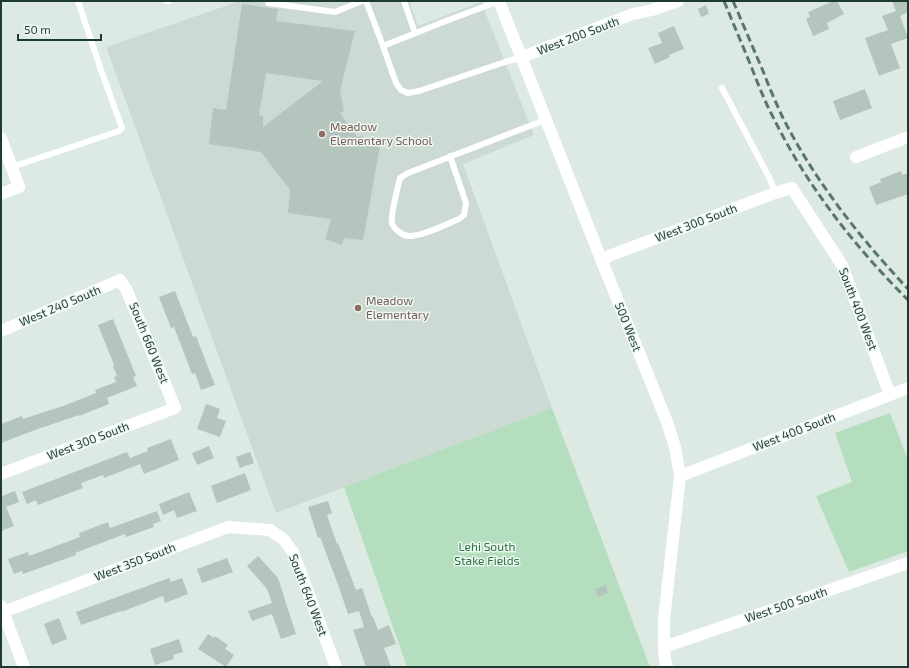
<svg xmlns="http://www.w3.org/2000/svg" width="909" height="668" viewBox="0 0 909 668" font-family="'Exo 2',sans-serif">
<rect width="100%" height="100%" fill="#ddeae4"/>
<path fill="#ccdad3" d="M240,1H409L418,26L481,2L534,135L463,164L552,408L276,513L106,47Z"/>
<path fill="#b4debd" d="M552,408L650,667H407L344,487Z
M890,413L908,460V551L849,572L816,496L852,482L835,433Z"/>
<path fill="#b3c5bd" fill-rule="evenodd" d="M833,1H837L844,14L827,23L829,29L813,36L806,19L810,17L808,12Z
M892,1H908V12L900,16L908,38L891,44L900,68L879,76L865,38L888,30L882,16L896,11Z
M242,4L278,9L276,21L355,31L340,91L344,111L340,113L357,137L361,136L365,139L367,140L368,144L380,146L363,240L344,238L342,245L325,239L331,219L288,213L290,190L261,152L209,144L213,108L226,110ZM266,73L323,81L263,127V116L259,115Z
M706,5L709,14L701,17L698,9Z
M674,26L684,49L669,55L670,57L655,64L648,48L662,43L658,33Z
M865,89L872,108L840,120L833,101Z
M901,171L902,175L908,173V194L876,205L869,187L881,182L880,179Z
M175,291L193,337L196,336L215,385L201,390L195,373L192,374L174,327L171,328L159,297Z
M113,319L136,376L133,377L137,386L107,398L109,404L79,416V415L35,430L1,443V424L22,416L23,419L66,405L96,393L95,390L116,382L114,377L117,376L113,366L114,365L98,325Z
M206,404L220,409L217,418L226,421L220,437L197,429Z
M171,439L179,460L144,474L140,464L104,478L103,475L81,483L83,488L38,505L36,500L27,504L22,492L127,452L130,458L148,451L147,448Z
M209,446L214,458L197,465L192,453Z
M250,452L254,463L240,468L236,457Z
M245,473L251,490L217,503L211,486Z
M15,491L19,502L6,507L14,526L1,531V495L2,496Z
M189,492L197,511L177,518L174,510L163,515L159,504Z
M328,501L332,513L327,515L337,544L338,543L356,590L362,588L372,617H373L378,630L389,625L396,644L384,648L391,667H366L353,630L364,627L359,611L348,614L337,582L320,537L318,538L308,507Z
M157,511L161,521L153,524L154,527L126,537L125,534L75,553L76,555L23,574L22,571L14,574L8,559L28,552L29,556L80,537L79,533L108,522L110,528Z
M258,556L278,578L296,634L281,639L272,614L252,621L248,611L272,603L267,589L247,566Z
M227,558L233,572L202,583L197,569Z
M169,578L171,582L182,578L188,594L165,603L163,596L121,612V611L81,625L76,612Z
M606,585L608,593L598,597L595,589Z
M59,618L67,639L52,645L44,624Z
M208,634L214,638L215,636L228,645L225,649L234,655L226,667L198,649Z
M179,639L183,652L173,655L174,659L155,665L150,649Z"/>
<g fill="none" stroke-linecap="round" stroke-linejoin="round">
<path stroke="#fff" stroke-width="6" d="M166,1H169
M366,1L383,46
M404,1L415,33
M499,1L446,21L383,46L396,83L401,90L408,93L419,91L505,62L522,57
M268,3L335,12L362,1
M722,88L770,179L775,193
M450,156L466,203L464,215L459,219C447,224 421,237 409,236C403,236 395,230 392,224C390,216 398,187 400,178L408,173L545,120
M12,167L119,131L122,128L101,70L78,1"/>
<path stroke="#fff" stroke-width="12" d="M522,57L633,14L652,10L678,1
M1,138L19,187L1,194
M856,157L908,137
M601,259L775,193L792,188L842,265L890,395
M1,331L120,280L127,291L175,408L1,474
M680,476L908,388
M1,606L24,667
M3,612L228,527L270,530L284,540L293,552L336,667
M664,647L908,563"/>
<path stroke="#fff" stroke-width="12" d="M499,1L601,259L667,422L675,447L680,476L664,619V647L665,660L667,667"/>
<path stroke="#58776d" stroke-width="3" stroke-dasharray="8 4" stroke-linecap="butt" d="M724,1C733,23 742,44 751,66C758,84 765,102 774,119C807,186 855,247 908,300
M733,1C743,24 753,48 763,71C769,87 776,103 783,118C815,181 860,238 908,289"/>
</g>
<g fill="#8d6e63" stroke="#eef7f2" stroke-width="1.5">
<circle cx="322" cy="134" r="4"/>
<circle cx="358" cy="308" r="4"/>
</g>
<g text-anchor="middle" stroke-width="3" stroke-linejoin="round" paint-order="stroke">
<g font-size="12" fill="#1e3b31" stroke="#eef7f2">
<text transform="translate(578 36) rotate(-21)" y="4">West 200 South</text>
<text transform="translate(696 223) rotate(-21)" y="4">West 300 South</text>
<text transform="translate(60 306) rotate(-23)" y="4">West 240 South</text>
<text transform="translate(858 309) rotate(69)" y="4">South 400 West</text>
<text transform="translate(628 327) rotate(68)" y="4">500 West</text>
<text transform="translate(149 343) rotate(68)" y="4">South 660 West</text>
<text transform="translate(794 432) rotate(-21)" y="4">West 400 South</text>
<text transform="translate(88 441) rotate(-21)" y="4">West 300 South</text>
<text transform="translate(135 562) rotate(-21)" y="4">West 350 South</text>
<text transform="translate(308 595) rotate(69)" y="4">South 640 West</text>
<text transform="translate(786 605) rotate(-19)" y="4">West 500 South</text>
</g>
<g font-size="12" fill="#785e54" stroke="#eef7f2" text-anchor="start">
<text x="330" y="131">Meadow<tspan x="330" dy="14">Elementary School</tspan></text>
<text x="366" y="305">Meadow<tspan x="366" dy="14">Elementary</tspan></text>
</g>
<g font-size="12" fill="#267440" stroke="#eef7f2">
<text x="487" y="551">Lehi South<tspan x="487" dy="14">Stake Fields</tspan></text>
</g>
</g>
<rect width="909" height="668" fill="none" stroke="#1e3b31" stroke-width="4"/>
<path d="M18 34v6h83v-6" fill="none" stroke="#1e3b31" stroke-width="2"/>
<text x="24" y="34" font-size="12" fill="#1e3b31" stroke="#eef7f2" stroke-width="3" paint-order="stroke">50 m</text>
</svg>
